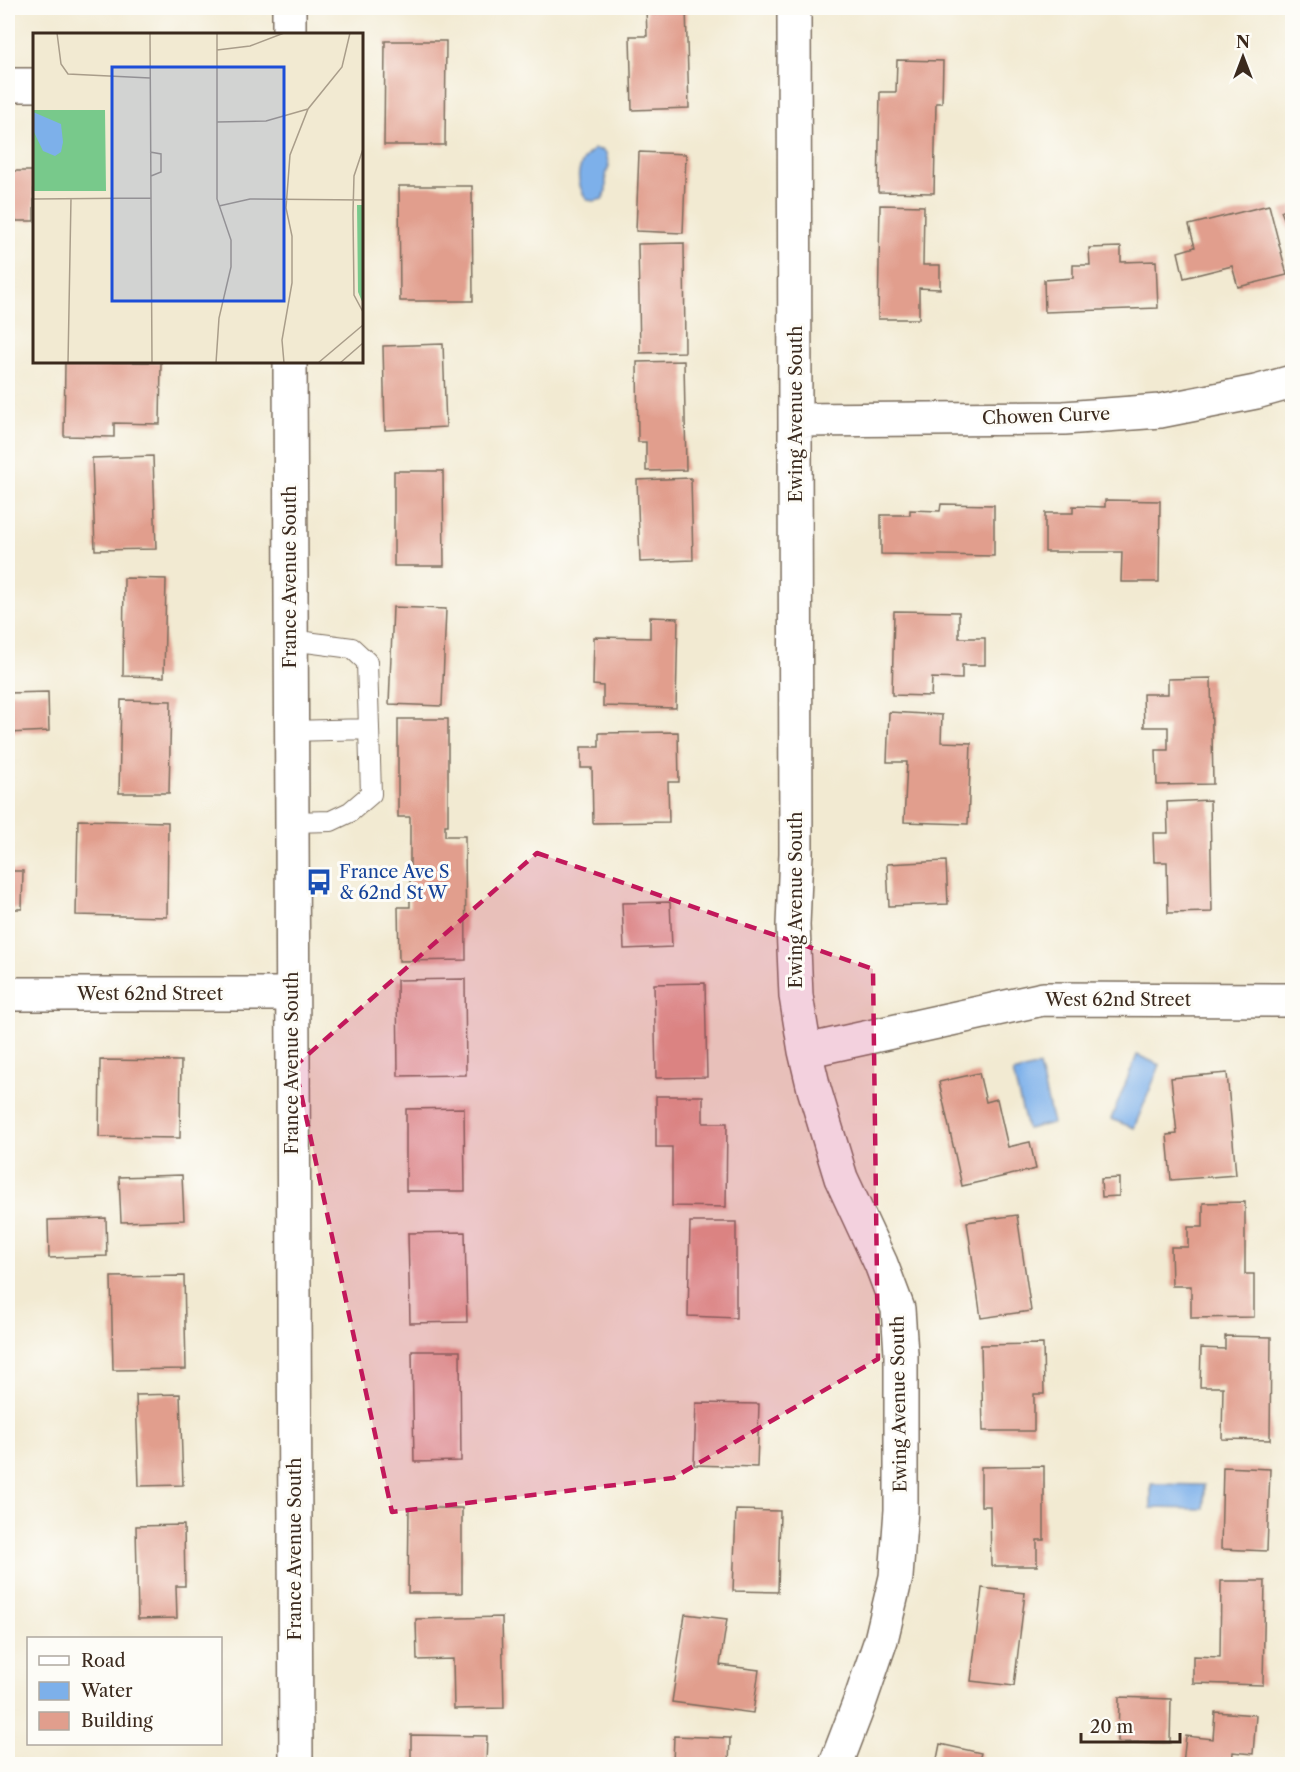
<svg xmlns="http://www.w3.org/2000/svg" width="1300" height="1772" viewBox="0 0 1300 1772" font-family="'Libre Caslon Text',serif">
<rect width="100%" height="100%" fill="#fdfcf7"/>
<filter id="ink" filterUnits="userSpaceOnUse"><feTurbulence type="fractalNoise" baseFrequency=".0167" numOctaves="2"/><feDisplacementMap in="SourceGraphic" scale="12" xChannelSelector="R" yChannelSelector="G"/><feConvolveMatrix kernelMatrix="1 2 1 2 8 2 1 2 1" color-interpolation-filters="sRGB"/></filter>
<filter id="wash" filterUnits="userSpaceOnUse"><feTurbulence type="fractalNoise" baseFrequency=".008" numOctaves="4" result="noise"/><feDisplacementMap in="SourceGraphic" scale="24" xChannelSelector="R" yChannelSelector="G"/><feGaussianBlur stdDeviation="1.35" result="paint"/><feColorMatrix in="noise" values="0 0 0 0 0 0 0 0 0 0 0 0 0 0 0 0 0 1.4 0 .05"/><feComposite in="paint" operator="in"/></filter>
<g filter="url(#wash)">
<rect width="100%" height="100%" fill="#f2ead2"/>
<path fill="#7db0ea" stroke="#5c6d84" stroke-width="1.5" d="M594,149L601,150L606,153L609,166L606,174V191L603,199L594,201L587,200C574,181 576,163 594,149Z
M1137,1055L1160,1065L1134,1128L1111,1119Z
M1039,1066L1053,1123L1027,1129L1013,1073Z
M1151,1484L1204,1485V1509L1151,1508Z"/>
<g id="blocks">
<path fill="#e19e8d" d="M646,8H686L689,108L632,110L630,36H647Z
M385,41H446L445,145H384Z
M897,60L943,61L942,103H936L934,193L878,192L880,92H896Z
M639,152L686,154L683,233L636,231Z
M8,171H34V221H8Z
M399,186H472L473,301H400Z
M880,205L924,206L923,265H940V289L919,288V319H878Z
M1269,205L1287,275L1238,287L1232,266L1184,278L1178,252L1195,247L1189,225Z
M1292,206V238L1281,211Z
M684,243L685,352L640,353L638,244Z
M1121,247V262L1156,261L1158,308L1045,312L1044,280L1073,278V265H1090L1089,248Z
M443,344L446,427L385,430L383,346Z
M684,361L686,470L646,471V442H638L637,362Z
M65,362H161L160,424L114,423V437L64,436Z
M153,456L156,549L95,550L92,458Z
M394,471H443L444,566H394Z
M691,478L693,560L640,562L637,480Z
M1105,500L1160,501L1159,582H1121L1122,552H1045V513H1073V506L1105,507Z
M941,504L994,505V556L881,554V515H910V510L940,511Z
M124,578L166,579L164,677L123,676Z
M393,607L446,609L442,706L389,704Z
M894,611L959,612V638H985V665H962V679L932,678L931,696L892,695Z
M650,617L678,618L676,708L603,706V686L593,685L594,637L650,638Z
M1211,678L1213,784L1157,785L1156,750H1168V727H1144L1143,694H1168V679Z
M48,692L49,731L8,733V693Z
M121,700L171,701L169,793H119Z
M889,712L942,715L941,742L971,743L968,824L904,822L907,762H887Z
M398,719H448V825H445V836H465L466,960L399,961L398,907H410V817H398Z
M678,732L679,782H668L669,822L593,823L592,768H581V747H599V733Z
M1210,800L1212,912L1168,913L1167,862H1154L1153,833H1168L1167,802Z
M78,820L168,822L167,917L76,915Z
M946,861L948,904L889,906L887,864Z
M8,871H23L22,909H8Z
M670,902L672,947L624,949L622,903Z
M465,979L466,1075L398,1076L397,980Z
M705,983L707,1077L656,1078L654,984Z
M100,1060L181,1061L180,1138L99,1137Z
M979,1073L986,1102L997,1099L1008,1147L1030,1142L1036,1169L962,1186L939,1082Z
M1227,1073L1236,1175L1171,1180L1167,1135L1177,1134L1171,1078Z
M656,1096H703V1123H727L726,1207L672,1206V1147H656Z
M464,1108L465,1191H406V1109Z
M182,1175L184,1220L121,1222L119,1177Z
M1119,1178V1196L1102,1197L1101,1179Z
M1245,1202V1274H1254V1317L1191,1318V1286H1172L1171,1247H1188V1227H1203V1203Z
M1017,1215L1031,1311L981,1318L967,1222Z
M106,1218L107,1256L49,1258L48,1220Z
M690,1222H736V1318L688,1316Z
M465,1232L467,1322L410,1323L408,1233Z
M184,1276L186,1369L113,1370L111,1277Z
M1225,1336L1271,1337L1270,1440L1222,1439L1223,1387H1200L1201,1348L1225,1349Z
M1043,1344L1044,1394H1034V1431H983L981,1345Z
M412,1351H460L461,1461L414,1462Z
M180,1394L183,1485L139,1486L136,1395Z
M696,1403L759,1404L757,1467L694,1465Z
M1044,1466V1540H1037V1566H991L990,1506H981V1467Z
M1223,1467L1270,1469L1267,1551L1221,1549Z
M409,1508H462V1593H408Z
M736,1510L780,1511L778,1592L733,1591Z
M184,1525L185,1586H176L177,1618L138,1619L136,1526Z
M1221,1581H1265L1263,1685L1193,1683V1656L1220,1657Z
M982,1588L1025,1593L1014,1686L971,1681Z
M685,1614L727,1619L720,1665L759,1670L753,1713L672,1702Z
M502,1617L504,1708L454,1709L453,1659L417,1660L416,1619Z
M1119,1697L1171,1699L1170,1743L1118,1742Z
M1215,1712L1256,1715L1253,1754L1233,1752L1232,1764H1183L1186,1736L1213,1739Z
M411,1735L487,1736L486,1764H411Z
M674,1736L730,1738L729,1764H673Z
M940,1744L981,1753L978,1764H936Z"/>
</g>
</g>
<g filter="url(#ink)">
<use href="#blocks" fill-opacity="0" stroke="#7b6d5d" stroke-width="1.5"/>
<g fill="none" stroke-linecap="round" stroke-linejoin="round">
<g stroke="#7b6d5d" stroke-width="22">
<path id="service" d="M291,640L352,648L367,662L371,794L350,812L331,821L291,822
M291,731L369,729"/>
</g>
<g stroke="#7b6d5d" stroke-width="36">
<path id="minor" d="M794,8L796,853L793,925L796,996L805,1051L814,1089L841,1178L881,1264L898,1309L901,1353V1510L896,1577L881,1640L859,1704L836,1764
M8,85H34
M796,420L1064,418L1160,411L1256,392L1292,382
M805,1051L1043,999L1292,1000"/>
</g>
<g stroke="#7b6d5d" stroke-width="36">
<path id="tertiary" d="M8,994H292"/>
</g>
<g stroke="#7b6d5d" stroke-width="36">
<path id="secondary" d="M289,8V34
M290,362L296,1764"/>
</g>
<use href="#service" stroke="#fff" stroke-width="20"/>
<use href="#minor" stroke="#fff" stroke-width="33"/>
<use href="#tertiary" stroke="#fff" stroke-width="33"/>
<use href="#secondary" stroke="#fff" stroke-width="33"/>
</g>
</g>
<path fill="#c2185b" fill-opacity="0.2" stroke="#c2185b" stroke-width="4.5" stroke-dasharray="12 8" stroke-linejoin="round" d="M537,853L873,969L878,1359L673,1478L392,1512L295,1066Z"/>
<defs>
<g id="bus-bare" transform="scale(2.07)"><path d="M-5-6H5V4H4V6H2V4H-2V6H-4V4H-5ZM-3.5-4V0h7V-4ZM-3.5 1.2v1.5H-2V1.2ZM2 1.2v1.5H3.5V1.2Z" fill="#1a4fb4" stroke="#fdfcf7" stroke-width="2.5" paint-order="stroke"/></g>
</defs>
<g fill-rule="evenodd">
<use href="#bus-bare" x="319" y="882"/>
</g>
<g text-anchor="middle" stroke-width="6" stroke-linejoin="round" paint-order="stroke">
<g font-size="18" fill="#3b2a1e" stroke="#fdfcf7">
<text transform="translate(796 414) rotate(-90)" y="6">Ewing Avenue South</text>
<text transform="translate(1046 416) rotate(-2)" y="6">Chowen Curve</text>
<text transform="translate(290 577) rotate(-90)" y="6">France Avenue South</text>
<text transform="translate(796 900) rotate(-90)" y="6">Ewing Avenue South</text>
<text x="150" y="1000">West 62nd Street</text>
<text x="1118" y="1006">West 62nd Street</text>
<text transform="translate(292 1063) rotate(-90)" y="6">France Avenue South</text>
<text transform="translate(899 1404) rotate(-91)" y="6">Ewing Avenue South</text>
<text transform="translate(295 1549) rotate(-90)" y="6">France Avenue South</text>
</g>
<g font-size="18" fill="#164399" stroke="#fdfcf7" text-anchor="start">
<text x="339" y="878">France Ave S<tspan x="339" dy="21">&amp; 62nd St W</tspan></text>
</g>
</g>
<g transform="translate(33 33)">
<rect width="330" height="330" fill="#f2ead2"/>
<path d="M0,77H72L73,158H0ZM324,172H330V271L325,259Z" fill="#78c98b"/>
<path d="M0,79L28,91L30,109L28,119L22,123L10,118L0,97Z" fill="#7db0ea"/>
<path fill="none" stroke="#a99d8a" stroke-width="1.5" d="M24,0L28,31L35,41L117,45M117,0L119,330M184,17L217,13L251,0M184,89L233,88L275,76M330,116L321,143L320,180L321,262L330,279M117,119L128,121V139L118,143M0,166L118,165M186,173L217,166L330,167M35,330L38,165M183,330L186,285L198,234V207L184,166V0M251,330L249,307L259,250V203L253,175L257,122L275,76L309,34L317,0M285,330L330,292M307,330L330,310"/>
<path fill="#1d4ed8" fill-opacity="0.15" stroke="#1d4ed8" stroke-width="3" d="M79,34H251V268H79Z"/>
<rect width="330" height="330" fill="none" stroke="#3b2a1e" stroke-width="3"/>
</g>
<rect width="1300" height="1772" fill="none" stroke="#fdfcf7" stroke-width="30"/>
<rect x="27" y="1637" width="195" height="108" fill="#fdfcf7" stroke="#afa8a0" stroke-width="1.5"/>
<rect x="39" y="1656" width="30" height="9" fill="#ffffff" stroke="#afa8a0" stroke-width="1.5"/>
<text x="81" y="1667" font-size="18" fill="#3b2a1e">Road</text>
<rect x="39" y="1682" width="30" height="18" fill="#7db0ea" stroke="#afa8a0" stroke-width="1.5"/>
<text x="81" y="1697" font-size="18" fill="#3b2a1e">Water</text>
<rect x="39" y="1712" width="30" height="18" fill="#e19e8d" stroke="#afa8a0" stroke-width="1.5"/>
<text x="81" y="1727" font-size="18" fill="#3b2a1e">Building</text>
<g transform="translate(1243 57)" stroke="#fdfcf7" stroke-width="4.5" paint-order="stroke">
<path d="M0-4.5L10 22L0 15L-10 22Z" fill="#3b2a1e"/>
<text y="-9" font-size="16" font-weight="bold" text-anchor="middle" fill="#3b2a1e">N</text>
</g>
<path d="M1081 1733v9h99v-9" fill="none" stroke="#3b2a1e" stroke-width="3"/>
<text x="1090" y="1733" font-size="18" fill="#3b2a1e" stroke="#fdfcf7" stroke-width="4.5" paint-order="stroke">20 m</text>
</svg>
